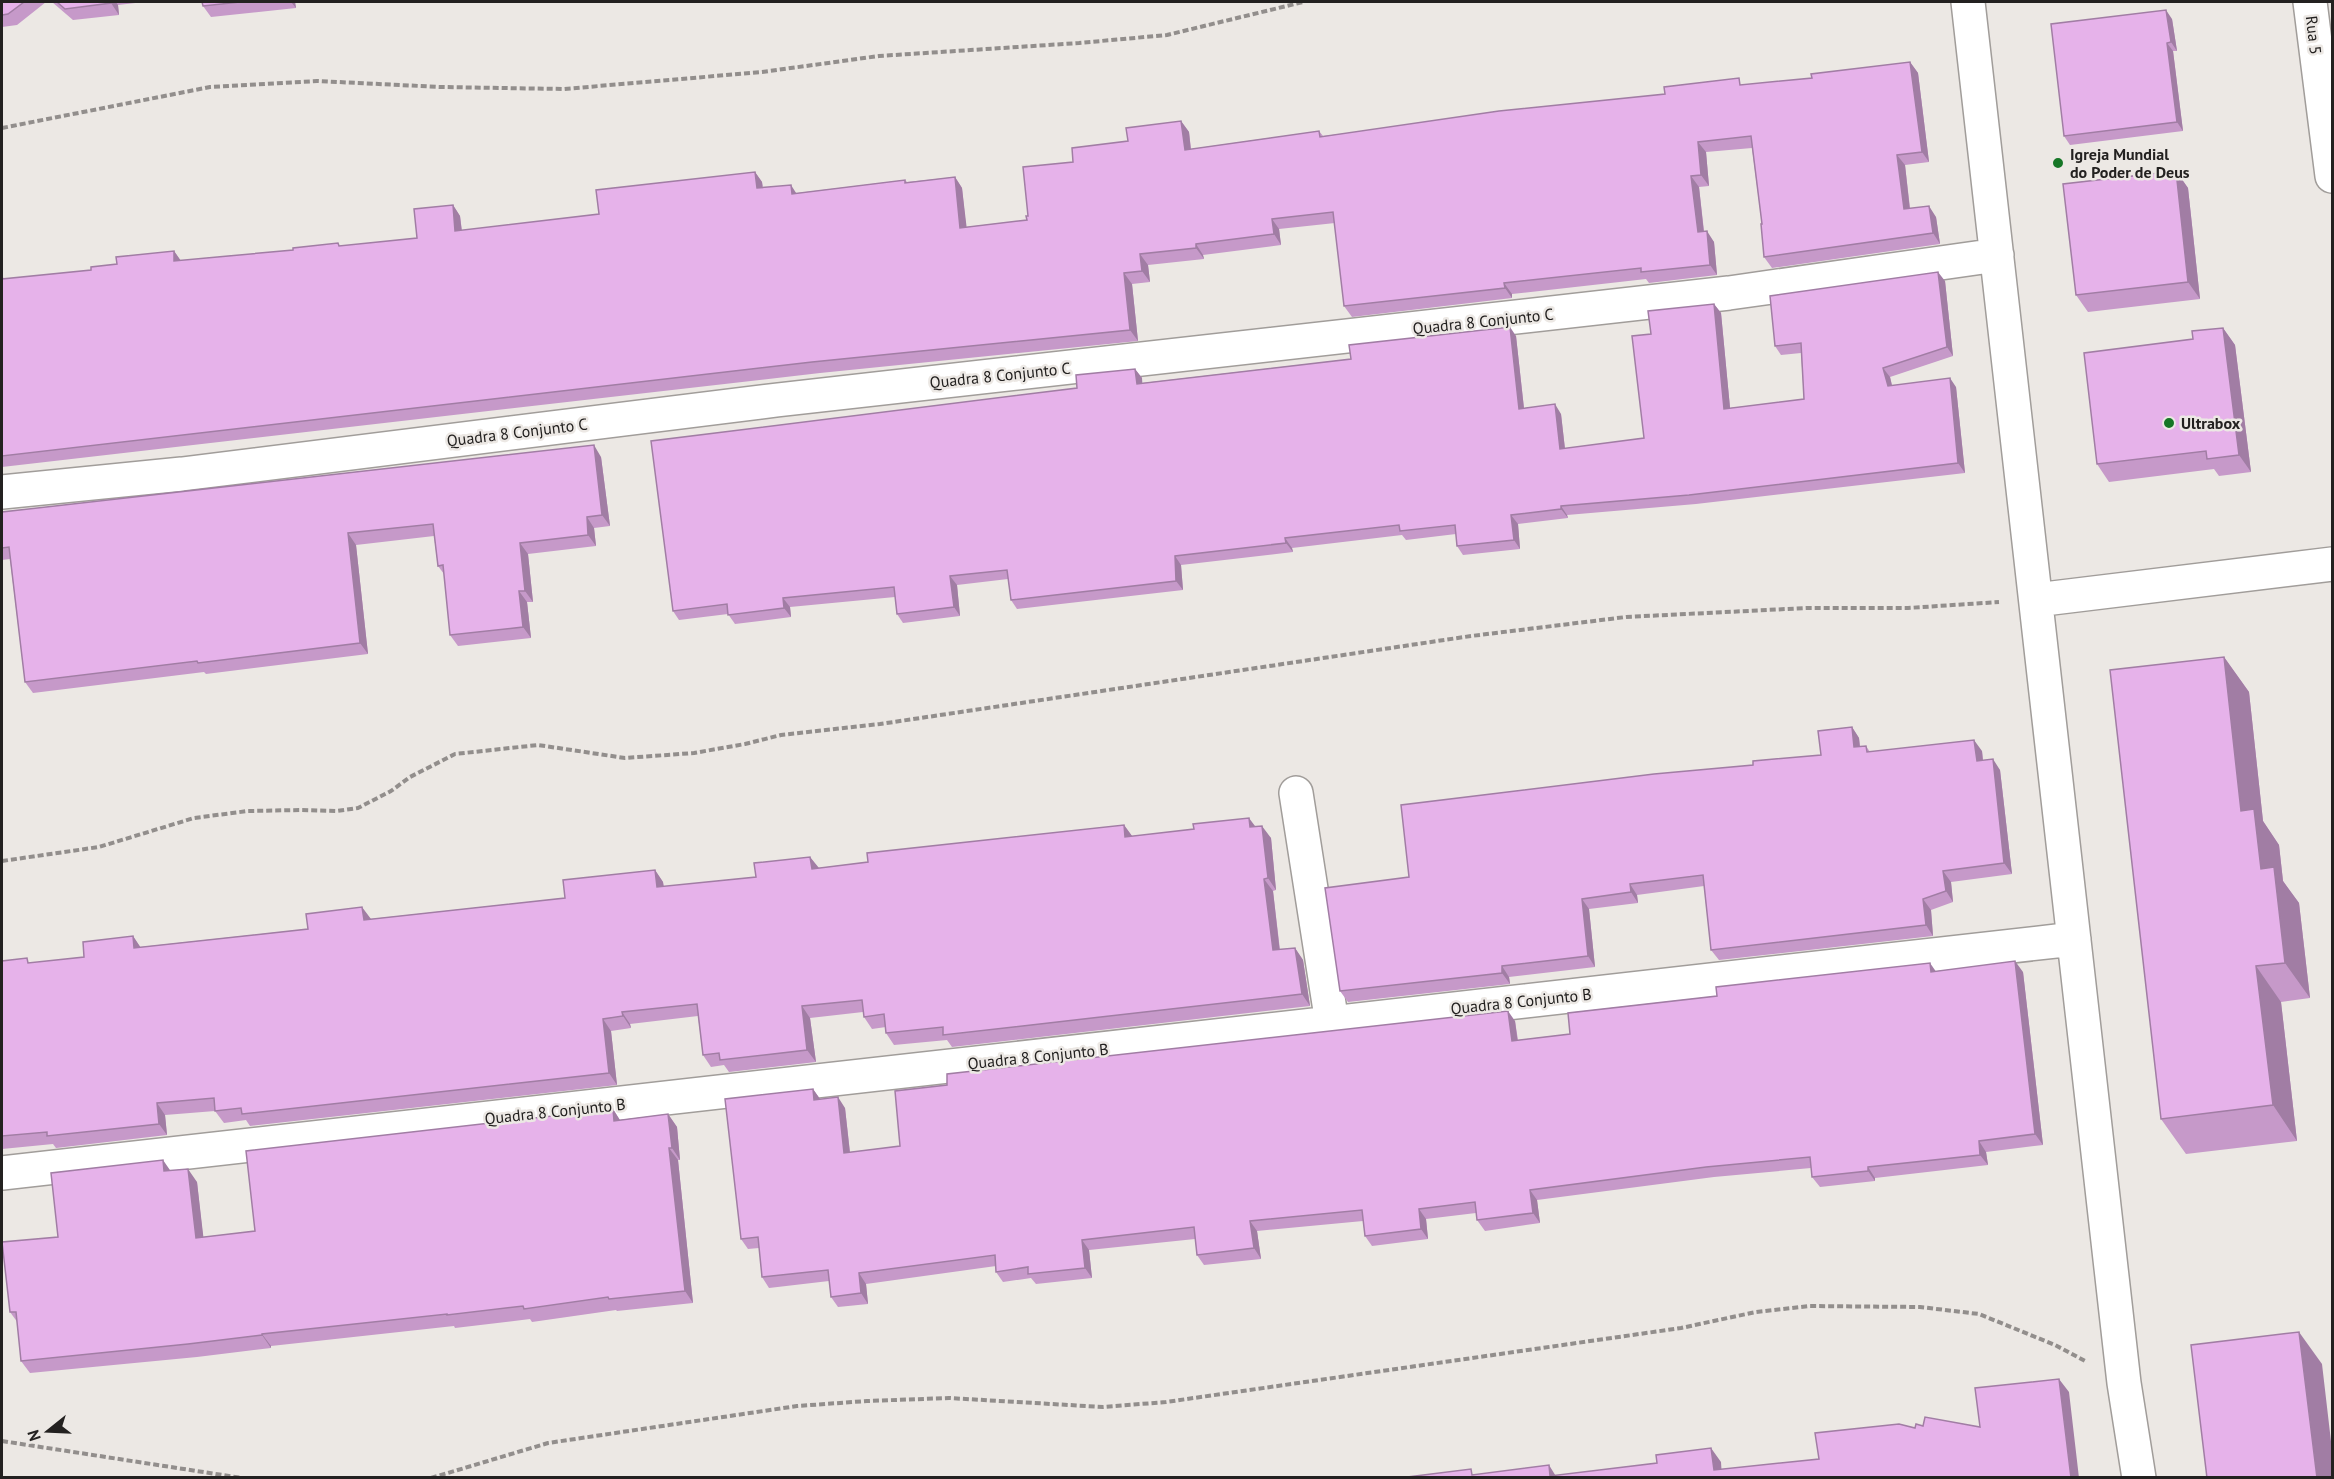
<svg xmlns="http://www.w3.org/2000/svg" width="2334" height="1479" viewBox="0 0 2334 1479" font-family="'PT Sans',sans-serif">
<rect width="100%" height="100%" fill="#ece8e4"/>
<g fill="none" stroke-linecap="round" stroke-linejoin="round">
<g stroke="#a19d9a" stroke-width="36">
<path id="minor" d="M1968,2L2124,1383L2139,1478
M2,492L182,474L777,400L1729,293L1997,255
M2036,600L2332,564
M1296,793L1332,1023
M2,1173L2074,939"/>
</g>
<g stroke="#a19d9a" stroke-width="36">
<path id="tertiary" d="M2310,2L2332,176"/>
</g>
<path stroke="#928e8c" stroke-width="4" stroke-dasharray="6 3" stroke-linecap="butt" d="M2,128L210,87L317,81L441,87L564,89L762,72L879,56L1079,43L1167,35L1303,2
M2,861L99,847L194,818L248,811L301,810L337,811L358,808L391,791L410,777L455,754L538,745L625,758L694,753L745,744L781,735L880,724L1471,636L1626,617L1807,608H1908L1999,602
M2,1441L242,1478
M431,1478L548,1443L797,1406L867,1401L949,1398L1103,1407L1166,1402L1681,1328L1756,1312L1810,1306L1920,1307L1979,1314L2055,1345L2087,1362"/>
<use href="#minor" stroke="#fff" stroke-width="33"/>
<use href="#tertiary" stroke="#fff" stroke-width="33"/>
</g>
<path fill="#c699c9" d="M2,2H46L17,25L2,27Z
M52,2H144L118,5L119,15L73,20Z
M202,2H295L296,8L211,17L203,6Z
M2172,19L2177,51H2173L2183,131L2070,145L2064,136Z
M1910,62L1918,73L1929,162L1905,165L1910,208L1936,217L1940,244L1772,268L1764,257L1762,224L1752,148L1706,152L1709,186L1699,187L1704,231L1714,242L1717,275L1649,283L1646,279L1512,294V298L1352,317L1344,306L1335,223L1279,229L1281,245L1203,255L1204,259L1148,265L1150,282L1132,284L1138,341L820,373L2,467V275L4,279L91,270L174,251L181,261L341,246L417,238L453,205L460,216L462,231L599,214L755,172L762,182L763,188L797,193L905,180L907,182L955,177L962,188L966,227L1027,220L1028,216L1073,162L1181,121L1189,132L1191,149L1319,131L1323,136L1744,85L1812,78Z
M2176,171L2188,188L2200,299L2088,312L2076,295Z
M1945,281L1953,356L1890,377L1892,385L1956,387L1965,473L1696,504L1567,515L1568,518L1518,524L1520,549L1463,555L1457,546L1456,534L1406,540L1402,535L1292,548L1293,552L1181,565L1183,590L1017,609L1011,600L1008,579L957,585L960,616L903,623L897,614L895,597L790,607L791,617L735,624L728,614L679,620L673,611L1077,388L1135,369L1142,378V383L1351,359L1516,336L1524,408L1561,414L1565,449L1644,438L1651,334L1714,304L1721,313L1730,408L1804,399L1801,353L1781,355L1775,346Z
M2223,328L2235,345L2251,472L2219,476L2214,469L2109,482L2097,464L2193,339Z
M601,457L610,526L594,528L596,546L528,554L533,602H527L531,638L458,646L450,635L444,574L438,566L434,536L356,545L368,654L206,674L204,672L33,693L25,682L10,559L2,560V512Z
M2224,657L2249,692L2263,821L2279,845L2283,881L2299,903L2310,998L2281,1002L2297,1141L2186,1154L2161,1119Z
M1852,727L1859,738L1860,747L1866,746L1870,752L1982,751L1983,761L2000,770L2012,874L1951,882L1953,902L1931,910L1933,936L1719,960L1711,950L1704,886L1637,895L1638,903L1589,909L1595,967L1509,977L1510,984L1348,1002L1340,991L1409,877L1753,765L1821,755Z
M1124,825L1132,836L1255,827L1271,838L1276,890L1273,891L1280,950L1295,948L1303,960L1310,1006L952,1047L947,1040L894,1045L886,1033V1027L872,1029L864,1017L863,1012L810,1018L816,1062L729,1072L724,1065L711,1067L703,1055L698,1016L630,1024L631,1028L611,1031L617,1085L250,1126L246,1120L224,1123L215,1111L165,1115L167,1135L56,1148L53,1144L2,1149V961L30,963L84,957L133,936L140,947L308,929L370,919L565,898L655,870L663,882L664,887L756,877L810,857L818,868L868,862Z
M1936,971L2023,972L2043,1145L1986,1152L1988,1165L1875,1178V1181L1820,1187L1812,1177L1811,1168L1714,1177L1537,1200L1540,1223L1485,1231L1477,1220L1476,1213L1426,1219L1428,1239L1372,1246L1365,1236L1363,1221L1257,1231L1261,1259L1204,1265L1197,1255L1195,1239L1089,1250L1092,1278L1036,1284L1031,1278L1003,1282L996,1272V1266L866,1284L868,1304L838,1307L831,1297L829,1281L769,1288L762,1277L759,1248L748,1249L741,1239L813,1089L820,1099L845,1108L850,1152L900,1146L1515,1021L1518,1040L1570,1034Z
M613,1109L620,1120L668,1114L677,1127L680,1160H678L693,1303L617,1311L616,1310L532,1322L530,1319L455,1328L454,1326L271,1346V1348L197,1357L30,1373L21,1361L18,1323L10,1312L170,1171L197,1182L203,1237L255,1231Z"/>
<path fill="#a17da4" d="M111,2H116L118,5L119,15L111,3Z
M291,2H295L296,8Z
M2166,10L2172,19L2177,51L2171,42Z
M2167,43L2173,51L2183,131L2177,122Z
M1910,62L1918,73L1929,162L1922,152Z
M1181,121L1189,132L1192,161L1185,150Z
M1698,142L1706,152L1709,186L1701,175Z
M1897,155L1905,165L1911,220L1904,209Z
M2176,171L2188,188L2200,299L2188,282Z
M755,172L762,182L764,199L757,188Z
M1691,176L1699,187L1705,243L1698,232Z
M955,177L962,188L968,239L960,228Z
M791,185L798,196L792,194Z
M453,205L460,216L463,242L455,231Z
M1929,206L1936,217L1940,244L1933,233Z
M1272,219L1279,229L1281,245L1274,234Z
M1707,231L1714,242L1717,275L1710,265Z
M1196,244L1203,255L1204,259L1196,248Z
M174,251L181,261H174Z
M1140,254L1148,265L1150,282L1142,271Z
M1938,272L1945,281L1953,356L1947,347Z
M1124,273L1132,284L1138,341L1130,330Z
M1504,283L1512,294V298L1505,288Z
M1714,304L1721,313L1731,418L1724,409Z
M1510,327L1516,336L1525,418L1519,409Z
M2223,328L2235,345L2251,472L2239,455Z
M1883,368L1890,377L1894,395L1888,386Z
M1135,369L1142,378L1143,393L1137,384Z
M1950,378L1956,387L1965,473L1958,463Z
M1555,404L1561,414L1566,458L1560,449Z
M594,445L601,457L610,526L602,515Z
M1561,506L1567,515L1568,518L1561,509Z
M1511,515L1518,524L1520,549L1514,540Z
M587,517L594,528L596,546L588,535Z
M348,533L356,545L368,654L360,643Z
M1285,538L1292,548L1293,552L1286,543Z
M520,543L528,554L533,602L525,591Z
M1175,556L1181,565L1183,590L1176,581Z
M950,576L957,585L960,616L954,607Z
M519,591L527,602L531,638L523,627Z
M783,598L790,607L791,617L784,608Z
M2224,657L2249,692L2263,821L2279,845L2283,881L2299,903L2310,998L2285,963L2241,811Z
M1852,727L1859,738L1861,758L1854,747Z
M1974,740L1982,751L1984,772L1977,761Z
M1993,759L2000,770L2012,874L2004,863Z
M1249,818L1258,830L1250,827Z
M1124,825L1132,836L1125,837Z
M1262,826L1271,838L1276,890L1268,878Z
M810,857L819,868L812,869Z
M655,870L663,882L665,899L657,887Z
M1943,871L1951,882L1953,902L1946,891Z
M1264,879L1273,891L1281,962L1273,950Z
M1630,884L1637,895L1638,903L1631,892Z
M1582,899L1589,909L1595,967L1588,956Z
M1923,899L1931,910L1933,936L1926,925Z
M362,907L371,919L364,920Z
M133,936L141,948H134Z
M1295,948L1303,960L1310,1006L1302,994Z
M2015,961L2023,972L2043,1145L2035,1134Z
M1930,963L1937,973L1931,972Z
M1502,966L1509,977L1510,984L1502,973Z
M2256,966L2281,1002L2297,1141L2273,1105Z
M802,1006L810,1018L816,1062L807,1050Z
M1508,1011L1515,1021L1519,1052L1512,1041Z
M622,1012L630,1024L631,1028L623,1016Z
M603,1019L611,1031L617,1085L609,1073Z
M813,1089L820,1099L814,1100Z
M838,1097L845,1108L851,1163L844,1153Z
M157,1103L165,1115L167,1135L159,1124Z
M613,1109L621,1122L614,1121Z
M668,1114L677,1127L680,1160L672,1148Z
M1979,1141L1986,1152L1988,1165L1980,1155Z
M669,1148L678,1160L693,1303L685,1291Z
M163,1160L172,1173L164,1171Z
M1868,1167L1875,1178V1181L1868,1171Z
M188,1169L197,1182L205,1251L196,1238Z
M1530,1190L1537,1200L1540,1223L1533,1213Z
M1419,1209L1426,1219L1428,1239L1421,1229Z
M1250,1221L1257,1231L1261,1259L1254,1248Z
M1082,1240L1089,1250L1092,1278L1085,1268Z
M859,1273L866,1284L868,1304L861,1293Z
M2299,1332L2322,1364L2332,1450V1478H2317Z
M262,1334L271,1346V1348L262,1335Z
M2059,1379L2069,1392L2079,1478H2071Z
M1711,1448L1721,1462L1722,1478L1714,1470Z
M1549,1465L1557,1478L1550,1476Z"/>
<path fill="#e6b2ea" stroke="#a17da4" stroke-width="1.5" d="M2,2H24L8,14L2,15Z
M57,2H111V3L65,9Z
M202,2H240L203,6Z
M2166,10L2171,42L2167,43L2177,122L2064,136L2051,24Z
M1910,62L1922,152L1897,155L1904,209L1929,206L1933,233L1764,257L1761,224H1762L1751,136L1698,142L1701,175L1691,176L1698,232L1707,231L1710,265L1641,272V268L1504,283L1505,288L1344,306L1333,212L1272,219L1274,234L1196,244V248L1140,254L1142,271L1124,273L1130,330L812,362L2,456V279L91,270V267L117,264L116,257L174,251V261L293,250V248L338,243L339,246L417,238L414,209L453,205L455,231L599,214L596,190L755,172L757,188L791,185L792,194L905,180V183L955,177L960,228L1027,220L1026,216H1028L1023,167L1073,162L1072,148L1128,141L1126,128L1181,121L1185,150L1319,131L1320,137L1499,111L1665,94L1664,87L1739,78L1740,85L1812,78L1811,74Z
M2176,171L2188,282L2076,295L2063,184Z
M1938,272L1947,347L1883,368L1888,386L1950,378L1958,463L1689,495L1561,506V509L1511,515L1514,540L1457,546L1455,525L1400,531L1399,525L1285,538L1286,543L1175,556L1176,581L1011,600L1007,570L950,576L954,607L897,614L894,587L783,598L784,608L728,615L727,604L673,611L651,441L1077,388L1076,375L1135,369L1137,384L1351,359L1349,345L1510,327L1519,409L1555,404L1560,449L1644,438L1632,336L1651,334L1648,311L1714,304L1724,409L1804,399L1801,343L1775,346L1770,296Z
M2223,328L2239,455L2207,459L2206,451L2097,464L2084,353L2193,339L2192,331Z
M594,445L602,515L587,517L588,535L520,543L525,591H519L523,627L450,635L443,565L438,566L433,524L348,533L360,643L198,663L197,661L25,682L9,547L2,548V512Z
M2224,657L2241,811L2254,809L2261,869L2274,867L2285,963L2256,966L2273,1105L2161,1119L2110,670Z
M1852,727L1854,747L1866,746L1867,752L1974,740L1977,761L1993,759L2004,863L1943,871L1946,891L1923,899L1926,925L1711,950L1703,875L1630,884L1631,892L1582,899L1588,956L1502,966V973L1340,991L1325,888L1409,877L1401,805L1654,774L1753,765V761L1821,755L1818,731Z
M1249,818L1250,827L1262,826L1268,878L1264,879L1273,950L1295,948L1302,994L943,1035V1027L886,1033L884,1014L864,1017L862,1000L802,1006L807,1050L720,1060L719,1053L703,1055L697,1004L622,1012L623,1016L603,1019L609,1073L242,1114L241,1108L215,1111L214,1098L157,1103L159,1124L47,1136V1132L2,1136V961L27,958L28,963L84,957L83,942L133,936L134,948L308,929L306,914L362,907L364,920L565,898L563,880L655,870L657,887L756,877L754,863L810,857L812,869L868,862L867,853L1124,825L1125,837L1194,829L1193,824Z
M2015,961L2035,1134L1979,1141L1980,1155L1868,1167V1171L1812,1177L1810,1157L1706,1167L1530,1190L1533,1213L1477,1220L1475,1202L1419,1209L1421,1229L1365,1236L1362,1210L1250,1221L1254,1248L1197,1255L1194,1227L1082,1240L1085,1268L1028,1274V1267L996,1272L995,1255L859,1273L861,1293L831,1297L828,1270L762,1277L758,1237L741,1239L725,1099L813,1089L814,1100L838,1097L844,1153L900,1146L895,1091L947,1085V1074L1508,1011L1512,1041L1570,1034L1568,1013L1717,996L1716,987L1930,963L1931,972Z
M613,1109L614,1121L668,1114L672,1148H669L685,1291L609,1299L608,1297L524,1309L523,1306L447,1315V1314L262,1334V1335L188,1344L21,1361L16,1312H10L2,1242L58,1237L51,1173L163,1160L164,1171L188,1169L196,1238L255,1231L246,1151Z
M2299,1332L2317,1478H2207L2191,1345Z
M2059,1379L2071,1478H1399L1471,1469L1472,1475L1549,1465L1550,1476L1657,1463L1656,1455L1711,1448L1714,1470L1819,1459L1815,1433L1899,1424L1915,1428L1916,1424L1923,1426L1925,1417L1980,1427L1975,1388Z"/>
<g fill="#167626" stroke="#ece8e4" stroke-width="2">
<circle cx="2058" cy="163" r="6"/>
<circle cx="2169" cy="423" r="6"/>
</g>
<g text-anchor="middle" stroke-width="5" stroke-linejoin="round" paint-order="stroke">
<g font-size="16" fill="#232120" stroke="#ece8e4">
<text transform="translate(2314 35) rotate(83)" y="6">Rua 5</text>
<text transform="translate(1483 321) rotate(-6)" y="6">Quadra 8 Conjunto C</text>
<text transform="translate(1000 375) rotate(-6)" y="6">Quadra 8 Conjunto C</text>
<text transform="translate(517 432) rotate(-7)" y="6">Quadra 8 Conjunto C</text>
<text transform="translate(1521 1001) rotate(-6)" y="6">Quadra 8 Conjunto B</text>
<text transform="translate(1038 1056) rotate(-6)" y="6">Quadra 8 Conjunto B</text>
<text transform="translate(555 1111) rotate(-6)" y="6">Quadra 8 Conjunto B</text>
</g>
<g font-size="16" font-weight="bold" fill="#232120" stroke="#ece8e4" text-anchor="start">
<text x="2070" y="160">Igreja Mundial<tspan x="2070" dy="18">do Poder de Deus</tspan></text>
<text x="2181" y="429">Ultrabox</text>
</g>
</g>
<rect width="2334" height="1479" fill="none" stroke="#232120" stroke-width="6"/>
<g transform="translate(48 1431) rotate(252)" stroke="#ece8e4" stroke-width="4.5" paint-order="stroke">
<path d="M0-4.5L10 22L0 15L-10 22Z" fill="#232120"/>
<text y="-9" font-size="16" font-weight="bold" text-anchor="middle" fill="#232120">N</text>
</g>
</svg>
